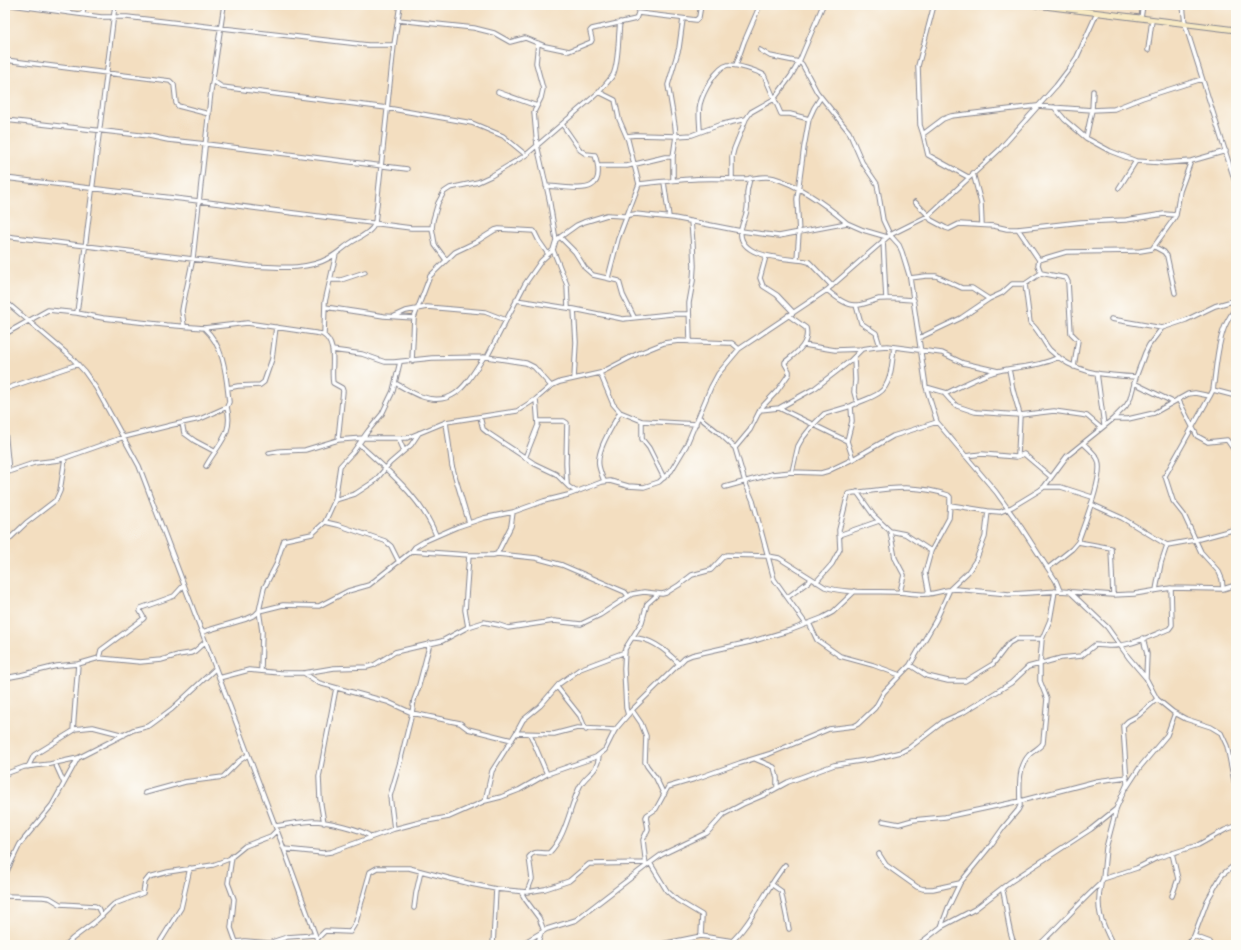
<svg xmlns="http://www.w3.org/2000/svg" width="1241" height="950" viewBox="0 0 1241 950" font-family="Sriracha,sans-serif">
<rect width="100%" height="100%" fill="#fdfcf7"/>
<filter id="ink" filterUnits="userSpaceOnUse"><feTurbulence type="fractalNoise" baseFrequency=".025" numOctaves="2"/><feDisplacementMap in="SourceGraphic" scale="8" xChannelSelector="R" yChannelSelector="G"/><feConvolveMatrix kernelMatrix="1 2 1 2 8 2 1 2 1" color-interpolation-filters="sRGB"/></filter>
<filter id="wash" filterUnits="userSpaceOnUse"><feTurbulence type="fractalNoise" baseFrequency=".012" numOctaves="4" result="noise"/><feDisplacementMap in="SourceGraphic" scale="16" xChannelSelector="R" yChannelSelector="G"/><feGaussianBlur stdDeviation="0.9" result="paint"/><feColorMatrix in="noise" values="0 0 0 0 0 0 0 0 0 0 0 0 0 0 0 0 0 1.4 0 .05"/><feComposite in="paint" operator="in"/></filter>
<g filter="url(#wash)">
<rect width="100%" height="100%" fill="#f3dec0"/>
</g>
<g filter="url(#ink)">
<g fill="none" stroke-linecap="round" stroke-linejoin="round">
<g stroke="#87868f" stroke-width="5.5">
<path id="minor" d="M12,5L101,17H127L368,45H394L400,5
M934,5L918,66L920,125L923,134L943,119L951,116L1037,106L1092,110L1114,109L1142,98L1202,79
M1183,5L1185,24L1236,185
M83,14L84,5
M1141,18L1143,5
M398,20L474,28L494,33L510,42L525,38L545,46L569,51L591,42L592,40L590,31L592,29L636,19L638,13L696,20L699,17L701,5
M760,50L770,56L799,62L802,64L817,92L849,132L862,162L877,184L883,220L890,235L899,245L902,252L910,278L926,387L937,422L996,492L1021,527L1056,581L1060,591
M1148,50L1152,20
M5,60L170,81L174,85L176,103L178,106L209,114
M736,65L744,42L760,5
M213,81L222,87L387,108L472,123L503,136L526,155
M498,92L537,106
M599,92L615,100L619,119L628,140L639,184L618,239L608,278
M1054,107L1065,120L1086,138L1110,151L1136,161L1165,163L1191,161L1226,151
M5,120L149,136L168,140L206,144L407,169
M700,132C700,123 698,113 700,104C703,93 716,67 728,65C736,64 757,71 764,75L781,114H790L809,119
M923,134L928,155L968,177
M627,136L636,135L676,136L692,135L719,125L746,119
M1086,138L1092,110L1093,91
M598,166H627L665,157H673
M973,173L981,203L982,225
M5,178L199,201L411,228H432
M750,178C749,184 747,189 747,194C747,199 748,204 747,209C746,217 742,223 741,230C737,259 788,258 805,261L809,262L832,286
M732,179V157L734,149L746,119L751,112L774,99L791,76L799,62L823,5
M673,180V157L676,136L675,126L668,85L679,48L683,19
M664,182L669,217
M639,184C658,182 676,180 694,179C711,178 727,179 744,179C754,179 764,175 774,178C801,186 826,205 847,223
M546,186C575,187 609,199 595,155L586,154L580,150L562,124
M1119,188L1136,161
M915,202L926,213L931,220L946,228L949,229L959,224L994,226L1007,229H1018L1081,222L1126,220L1164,214L1176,215
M1018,229L1039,260
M5,236L250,266C276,267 306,271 329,258C337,254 344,247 352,242C360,237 372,232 375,223L394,45
M560,237L575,252L585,268L593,275L619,281L623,295L634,317
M556,240L577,225L584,222L607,215L624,216L635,214L674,218L741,231L779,236L847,223L863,230L887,237
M883,240L886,299
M1155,247L1164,252L1167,256L1175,293
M553,250L567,285L568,308
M766,256L760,278L763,286L777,295L793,312
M797,259L799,233L797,199L804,147L809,119L814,108L821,97
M446,260L435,245L432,228L433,220L438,203L444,192L450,188L478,182L491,176L526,155L599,92C604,86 609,81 613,75C619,63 618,36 620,22
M1041,273L1066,278L1068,282L1071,333L1078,340L1074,367
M910,278L926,276H936L962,288H972L989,299L1002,293L1012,284H1025L1041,273L1038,265L1039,260L1066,252L1140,251L1152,249L1173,220L1176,215L1180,191L1191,161
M330,280H341L365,272
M1025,284L1030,323C1039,329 1042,341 1050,350C1074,374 1104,375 1136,377
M827,290C834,296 845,305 854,305C862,306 871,301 879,299C891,298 902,299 914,300
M516,300L574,309L623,319L671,314H689
M5,301L71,357L84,371L96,388L139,466L284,849L319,945
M856,305L861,323L876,333L880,346
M325,307L384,316L414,318
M77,313L115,5
M395,316L406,311L427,307L485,312L506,320
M1111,319L1162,328
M184,326L182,311L183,305L193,258L211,91L224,5
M5,334L48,310L77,313L103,318L166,325L204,328L247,323L322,334C339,344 330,368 333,383L342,388L343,391L338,440
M324,335L325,302L336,254
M919,338L961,318L989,299
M690,342L689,303L693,281L694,266L693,245L691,221
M804,345L835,350L862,349
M332,350L362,354L385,362H394L432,358L487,357L526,363L534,367L551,386
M487,357L525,284L541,261L553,250L556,240L549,198L537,145L536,135L534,112L541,98L543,89L536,63L538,43
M854,358L855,380L854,392L857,403
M412,361L414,318L430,276L455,252L476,242L495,230L499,229L534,231L539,241L548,254
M1009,369L1013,390L1020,415L1018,455
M600,373L613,404L620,412L642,421L696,424
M1097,373L1104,425
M574,379L576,342L574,309
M395,383C403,387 411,393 420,396C455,409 467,382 484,357
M1134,383L1173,402
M926,387L947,393C963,385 981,375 998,371C1019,366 1039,367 1059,357
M228,388L238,386L260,385L264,382L272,359L276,327
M5,389L78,364
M1213,390C1216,370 1217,345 1225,326C1228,319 1232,313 1236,307
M944,393L951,401L957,406L975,412L1020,415L1054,411L1082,415L1087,416L1101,428
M1210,396L1165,476L1173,501L1184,515L1201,552L1219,572L1222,579L1223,589
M1178,399L1197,436L1208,442L1227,440L1236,453
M779,408L847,441
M760,409L777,391L789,374V371L785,364V362C796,353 810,344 806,328L788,315
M480,417L483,429L488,433L535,464L556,474L569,487L577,492
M699,417L718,432L735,448
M1113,419H1128L1154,413L1188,394L1195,393L1210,396L1213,390L1236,396
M538,421H564L567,423L566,463L567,484
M642,421V439L649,448L664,478
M446,422L452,466L469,523
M182,423L184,433L195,441L214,451
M5,431L9,472
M399,439L404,451
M359,444C388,471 421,497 436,535
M269,453L280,451L305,450L338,440L363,438H407L446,422L517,411L536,399L551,386L560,382L600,373L637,354L664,343L679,341L728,343H732L739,349
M965,456L982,454L1016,457L1024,454L1051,477
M525,458L538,425L536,399
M853,459L847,441L852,421L851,406C860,401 870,399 879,393C892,385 892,361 894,347
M206,466C218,444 234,434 227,407
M792,472L798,446L802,439L813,425L824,414L851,406
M5,473L34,463L59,460L124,437L172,425L200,419L227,407L229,402C226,376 225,347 204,328
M604,481C602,476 600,471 599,466C596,450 613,426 620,412
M725,487L772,474L792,472L821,473L828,471L853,459L893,436L937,422
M1044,487H1061L1092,497
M857,492L874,516L890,531L905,534L931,551
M335,500L355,494L375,481L390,463L411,445L419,433
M1091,504L1122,518L1167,545L1195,540L1236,529
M325,522L338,525L385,541L391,546L399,562
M890,531L895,558L904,575L900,592
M839,535L879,521
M1078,542L1111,548L1113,595
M5,543L26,523L56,500L60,491L65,458
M412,551L469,555H493L497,554L511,526L513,512
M497,554L536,558L562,565L625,592L628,596
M1048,568L1072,549L1078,542C1084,524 1104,476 1098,460C1095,453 1088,448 1083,443
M816,582L832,564L840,549L839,530L848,494C855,492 863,492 870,491C898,487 921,486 948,495L950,497V505L988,511L1000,512L1012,507L1040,490L1044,487L1067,456L1113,419L1126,406L1130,399L1136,377L1145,353L1149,345L1162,328L1186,320L1215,306L1236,300
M1156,590L1161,563L1167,545
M1055,591L1050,620L1042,639L1040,663V681L1047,699L1043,743C1040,748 1034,750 1029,755C1017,768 1020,790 1020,806L1018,810L1003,828L991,845L960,883L948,908L941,927L975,909L1010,882L1091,829L1116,809L1127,784L1123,726L1128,721L1139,715L1157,699
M1069,591L1107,627L1129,658L1146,678L1157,699L1173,712L1186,719L1211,727L1221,733L1227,746L1236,790
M929,594L925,573L931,551L949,518L950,505
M788,597L812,579
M809,623L817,640L840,656L873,665L900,675
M806,624L774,579L753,501L745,482L735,448L750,430L760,410L779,408L815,388L850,361L862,349L875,347L887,346L942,353L963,363L998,371
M468,627L465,610L469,555
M202,632L246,619L255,615L259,611L264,588L276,565L284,540L312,534L325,522L335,500L340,466L353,452L368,431L382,414L393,391L400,362
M632,638C650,637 667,651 679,664
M1143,638L1147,654L1146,678
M99,658L101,650L143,619L144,618L140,611L141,608L174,596L184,585
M910,665L927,676L948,681H965L993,664L1009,643L1016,639H1042
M261,671L262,631L259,611L283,605L319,606L348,591L369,585L412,551L415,547L425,541L457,527L484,518L513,512L544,501L568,495L602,482L610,481L628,486L644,487L659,482L671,471L686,446L711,387L718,374L739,349L827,290L890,235L928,216L999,150L1056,86L1069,69L1077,57L1097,13
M304,673L319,683L388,702L412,713L460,723L468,729L512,740
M5,678L21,675L57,666L78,664L99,658L140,662L161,660L178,655L191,653L195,651L205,642
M219,678L249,670L280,673H304L334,668L367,667L374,665L395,652L442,641L468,627L484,622L499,625L508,628L554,621L581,624L600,615L632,594L644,592L662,594L666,593L679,585L692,575L711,570L724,556L727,555L768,556L779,558L825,587C847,594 872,591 895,592C905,592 916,595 926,594C936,594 945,589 956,589L1009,594L1060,591L1113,595L1134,594L1171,588L1223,589L1236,585
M557,687L580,716L586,730
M632,710L641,723L646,736L645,762L647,766L656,778L664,795
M628,715L626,708L624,669L625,649L642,622L647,604L658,594
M74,729L93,727L124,735
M516,733L554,734L577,728L615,730
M530,734L547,774
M755,759L774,767L777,778V788
M55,763L64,783
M28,767L34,755L73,731L78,664
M5,774L24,767L50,764L78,758L133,730L149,726L172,709L215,669
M1127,787L1140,767L1167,735L1175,713
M145,793L185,782L223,777L239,761L248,755
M485,801L492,771L516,733L523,720L540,706L559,684L580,669L625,652
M883,821L899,824L913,820L945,817L1020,801L1097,781L1127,777
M324,823L320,799L319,777L336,688
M276,826C288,824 301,822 313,821C325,821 362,829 371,837
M394,829L390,796L400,762L412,713L414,700L418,689L430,643
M284,849L323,853L331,852L394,829L421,822L449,817L485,801L501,797L519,790L547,774L596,757L605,750L615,730L632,710L685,658L692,655L750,642L791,630L822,618L833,612L855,591
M1172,853L1178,879L1172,896
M879,854L886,865L917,887L923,889H933L960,883
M232,856L228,883L234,899L231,928L237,945
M650,863L667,891L677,900L702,915L701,936
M646,866L643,840L648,829L646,817L647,815L656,809L668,787L695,779L740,763L769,754L829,729L854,726L858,724L875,708L884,692L910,665L936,620L950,589L968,572L976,560L985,537L988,511
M5,875L20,844L52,805L78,758
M1103,879L1137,868L1157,858L1198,845L1225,830L1236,826
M771,884L781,891L789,929
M1101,884C1095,910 1102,923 1113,945
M1002,888C1008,907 1006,928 1015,945
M521,892L525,899L539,918L544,931
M527,892L532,879L529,857C535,849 541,854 549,853C567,835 569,808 580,786C587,773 598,773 599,755
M5,896L43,897L50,898L60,904L95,906L98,908L102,916
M414,908L416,893L421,871
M1194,936L1210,942L1211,945
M317,939L325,931L350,932L356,922L370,872L377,868H409L471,884L496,889L527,892L545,889L569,881L589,864L646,863
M236,942L245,941L269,943L287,937L315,935
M66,945L72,939L96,921L114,904L143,893L145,882L149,877L168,872L213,865L229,859L245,846L271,836L277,830
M158,945L181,908L190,868
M493,945L496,889
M520,945L547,929L576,920L650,863L661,855L707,833L724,814L743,804L764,795L788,782L834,765L873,759L901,752L909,748L944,721L964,712L1011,683L1028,667L1061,658L1081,656L1095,645C1100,645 1104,646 1108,646C1129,647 1150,636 1169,629L1172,625L1171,588
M537,945L541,933
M657,945L701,936L733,941L737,945
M728,945C753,923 764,891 785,865
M918,945L941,927
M1039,945C1060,925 1079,903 1101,883L1103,879L1106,848L1116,810
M1187,945L1194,936L1207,901L1220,878L1223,874L1236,864"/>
</g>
<g stroke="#87868f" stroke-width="7">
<path id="secondary" d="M1036,5L1236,30"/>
</g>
<use href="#minor" stroke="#fff" stroke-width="3.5"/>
<use href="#secondary" stroke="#f7e9c3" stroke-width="5"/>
</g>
</g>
<rect width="1241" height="950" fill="none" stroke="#fdfcf7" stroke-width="20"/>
</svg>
